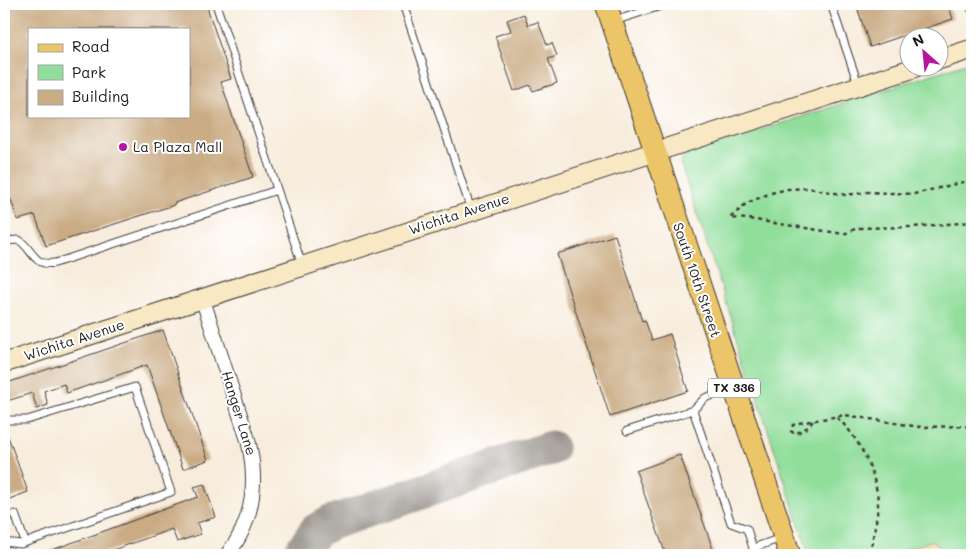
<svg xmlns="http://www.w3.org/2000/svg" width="976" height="559" viewBox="0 0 976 559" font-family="Mali,sans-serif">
<rect width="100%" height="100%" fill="#fff"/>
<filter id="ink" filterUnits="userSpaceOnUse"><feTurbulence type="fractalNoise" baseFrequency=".02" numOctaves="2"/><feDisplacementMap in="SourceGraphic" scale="10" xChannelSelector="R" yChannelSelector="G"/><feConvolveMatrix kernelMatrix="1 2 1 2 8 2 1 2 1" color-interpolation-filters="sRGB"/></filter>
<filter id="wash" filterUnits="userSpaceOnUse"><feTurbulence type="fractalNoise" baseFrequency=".0096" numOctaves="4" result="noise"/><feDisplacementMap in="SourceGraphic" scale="20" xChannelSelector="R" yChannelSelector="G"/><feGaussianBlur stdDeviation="1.12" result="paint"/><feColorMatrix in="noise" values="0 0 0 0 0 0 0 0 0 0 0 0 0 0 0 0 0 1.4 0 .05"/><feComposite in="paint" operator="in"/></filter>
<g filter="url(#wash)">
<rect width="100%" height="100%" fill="#f8ecdc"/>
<path fill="#91de9b" stroke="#567d5c" d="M972,61V555H809L680,162L685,155Z"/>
<path fill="#eeda9e" stroke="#857b5d" d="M932,541L942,548L943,555H908V548Z"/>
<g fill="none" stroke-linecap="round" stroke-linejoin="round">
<path stroke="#8a847c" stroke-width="35" d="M299,555L316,531L330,523L551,448"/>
</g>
<g id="blocks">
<path fill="#caac84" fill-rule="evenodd" d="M4,4H206L231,79L221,82L253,177L174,203V205L46,246L35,215L18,220L7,189L4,190ZM29,29H189V116H29Z
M866,4H948L953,19L870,47L857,7Z
M524,14L528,25L538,22L547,45L552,43L557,56L548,59L557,83L533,91L530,85L514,91L495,36L511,31L507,20Z
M615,235L642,321L645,320L652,340L670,334L688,391L610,417L557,254Z
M163,330L208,460L183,469L147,365L67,393L64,384L44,391L48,405L37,409L32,393L4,402V384Z
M5,428L28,492L4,501V429Z
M680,455L715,555H666L636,471Z
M204,484L216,517L197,523L201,534L177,542L172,529L99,555H38L198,497L194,487Z"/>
</g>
</g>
<g filter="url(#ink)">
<use href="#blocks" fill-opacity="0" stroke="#3d3b39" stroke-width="1"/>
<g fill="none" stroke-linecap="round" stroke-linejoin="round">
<g stroke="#3d3b39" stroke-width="9">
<path id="lane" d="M216,4L302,265
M403,4L471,210
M831,4L858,84
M970,4L972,10
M614,21L667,4
M4,241L19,240C33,249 33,267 55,263L277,190
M693,410L731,523L747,529L755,555
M4,420H27L135,387L171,492L21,544L4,542
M627,431L693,410L705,398L733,388
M15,514L25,542
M753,548L781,538"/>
</g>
<g stroke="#3d3b39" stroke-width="16">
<path id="street" d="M202,297L248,440C258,481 254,521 227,555"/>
</g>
<g stroke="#3d3b39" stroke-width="21">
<path id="secondary" d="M938,60L972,49
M4,363L914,68"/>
</g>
<g stroke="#3d3b39" stroke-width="23">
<path id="primary" d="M606,4L790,555"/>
</g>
<path stroke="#3d3b39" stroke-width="2.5" stroke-dasharray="4 4" stroke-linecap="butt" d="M972,180L914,194L868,192L846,195L809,188L788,189L771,193L747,203L730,218L749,219L844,234L857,228L912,227L972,222
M837,418C858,435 876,473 878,501C878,519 872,537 870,555
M813,421L808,427L795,434L791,431L793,425L799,423L845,415L920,427L972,426"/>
<use href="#lane" stroke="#fff" stroke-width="7"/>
<use href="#street" stroke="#fff" stroke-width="14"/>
<use href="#secondary" stroke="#f8e8c3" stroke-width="19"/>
<use href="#primary" stroke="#edc569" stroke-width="21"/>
</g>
</g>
<circle fill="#b5179e" stroke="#fff" stroke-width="2" cx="123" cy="147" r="5"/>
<g text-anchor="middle" stroke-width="4" stroke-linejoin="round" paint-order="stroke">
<rect fill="#fff" stroke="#606060" stroke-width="1" x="708" y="378.5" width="52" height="19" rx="4"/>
<g font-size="12" font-weight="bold" fill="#1c1c1c">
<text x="734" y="392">TX 336</text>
</g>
<g font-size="14" fill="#1c1c1c" stroke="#fff" text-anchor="start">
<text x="133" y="152">La Plaza Mall</text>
</g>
<g font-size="14" fill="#1c1c1c" stroke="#fff">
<text transform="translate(459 214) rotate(-18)" y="5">Wichita Avenue</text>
<text transform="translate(697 280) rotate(71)" y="5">South 10th Street</text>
<text transform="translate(74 340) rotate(-18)" y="5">Wichita Avenue</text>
<text transform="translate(239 413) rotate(73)" y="5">Hanger Lane</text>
</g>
</g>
<rect width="976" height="559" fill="none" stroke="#fff" stroke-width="20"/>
<rect x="28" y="28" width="162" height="90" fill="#ffffff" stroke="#a4a4a4"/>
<rect x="38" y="44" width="25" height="8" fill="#edc569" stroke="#a4a4a4"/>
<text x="72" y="52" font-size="15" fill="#1c1c1c">Road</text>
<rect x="38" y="65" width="25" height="15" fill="#91de9b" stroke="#a4a4a4"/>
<text x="72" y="78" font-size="15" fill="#1c1c1c">Park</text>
<rect x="38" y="90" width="25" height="15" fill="#caac84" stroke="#a4a4a4"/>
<text x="72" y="102" font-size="15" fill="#1c1c1c">Building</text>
<g transform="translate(924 52) rotate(333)"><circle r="24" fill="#ffffff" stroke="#a4a4a4"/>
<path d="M0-4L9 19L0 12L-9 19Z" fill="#b5179e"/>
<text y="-8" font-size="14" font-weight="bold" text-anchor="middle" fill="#1c1c1c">N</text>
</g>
</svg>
